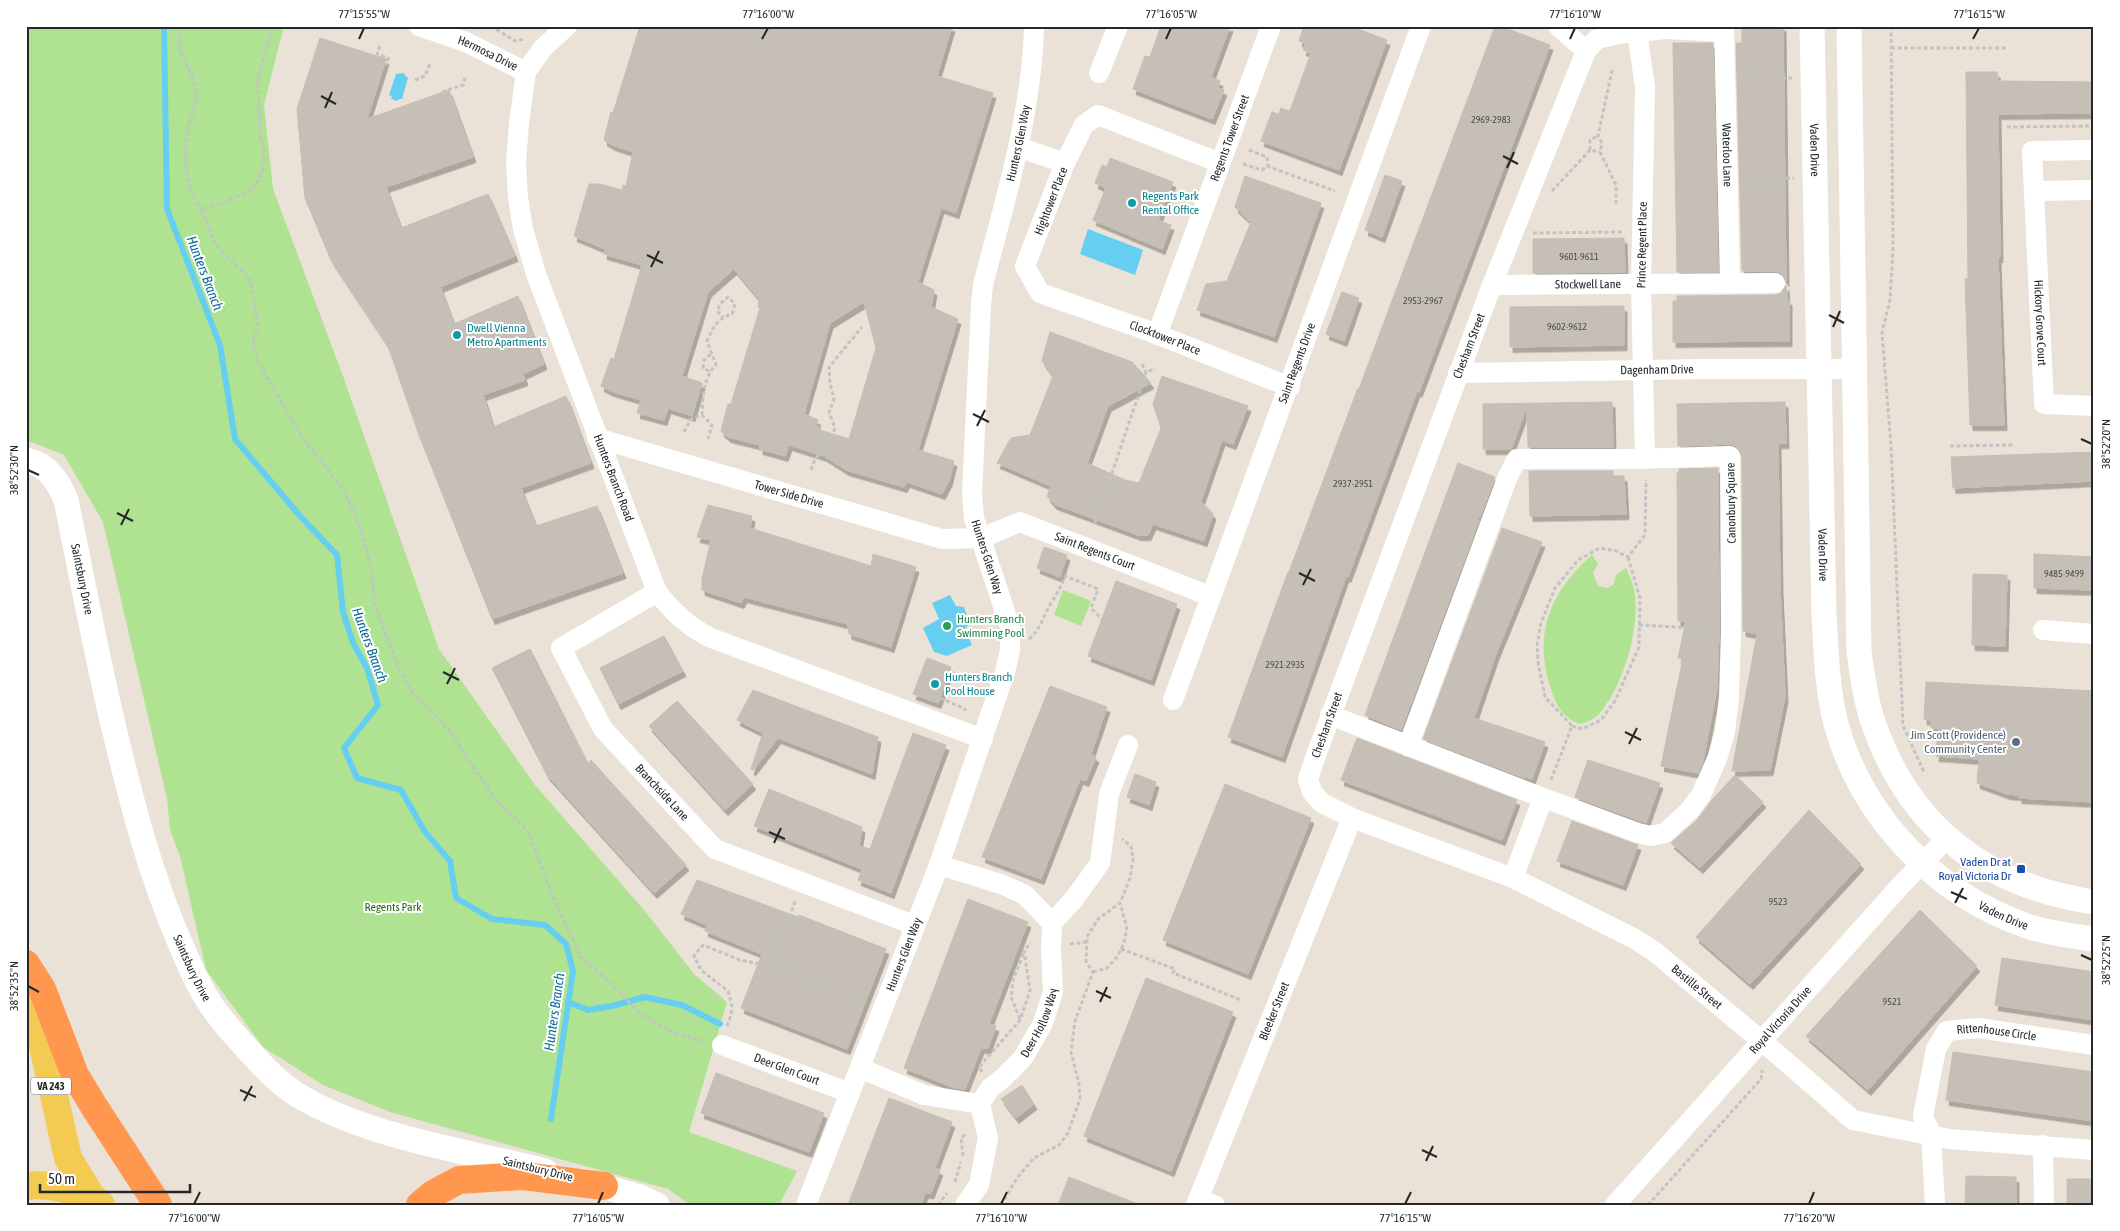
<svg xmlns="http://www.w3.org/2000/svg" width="2120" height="1231" viewBox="0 0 2120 1231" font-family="'Asap Condensed',sans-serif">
<defs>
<filter id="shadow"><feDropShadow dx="3" dy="5.5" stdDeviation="0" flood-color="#0004"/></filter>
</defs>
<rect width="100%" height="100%" fill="#eae2d7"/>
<path fill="#afe392" d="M26,26H284L264,105L273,189L343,376L439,649L535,785L644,910L695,975L727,1002L689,1132L797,1171L779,1205H690L668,1189L390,1112L323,1085L263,1047L206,970L180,856L170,830L167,799L103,522L64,455L26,440Z
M1592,555L1598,564L1593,573L1598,586L1608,588L1614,584L1616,575L1626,568C1629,575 1633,583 1634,590C1641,627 1623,688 1598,715C1594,719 1587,722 1581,724C1565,720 1557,708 1552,692C1532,637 1549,592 1592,555Z
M1063,590L1091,601L1081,626L1054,615Z"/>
<path fill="#66cef1" d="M403,73L408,78L402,99H399L397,101L391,99L392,96L389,95L396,74Z
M1088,229L1143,250L1135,275L1080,254Z
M950,595L956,606L964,607L970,624L965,628L972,645L947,656L934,652L923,628L939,619L932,603Z"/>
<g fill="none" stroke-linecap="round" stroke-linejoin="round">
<path stroke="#66cef1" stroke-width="6" d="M164,26L167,209L220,345L235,439L300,516L337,555L343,612L353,643L367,668L378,705L344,748L357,778L401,790L425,832L450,861L456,898L492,919L545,925L566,944L573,971L551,1119
M568,1002L588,1010L612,1006L645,997L682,1005L720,1024"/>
</g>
<path fill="#c5bfb8" stroke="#c5beb2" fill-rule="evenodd" filter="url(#shadow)" d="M640,26H952L937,76L993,93L956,213L941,208L918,282L934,290L931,307L958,319L918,450L954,461L949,481L942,494L907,482L904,487L846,470L824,456L789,445L785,456L760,449V445L728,437L721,431L728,404H731L760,308L758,307L759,299L734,269L708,292L682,376L702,383L692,416L668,408L664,420L637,413L641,400L611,391L601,386L611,358L614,359L642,265L604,254L605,249L574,236L589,184H600L622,190L623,185L626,186L633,152L612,145L604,140L611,112L613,113ZM864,302L876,348L849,439L820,430L821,428L816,426L818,420L804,414L830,323Z
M1161,26H1230L1211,77L1220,81L1218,88L1224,90L1212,119L1133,89L1145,56L1150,57Z
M1304,26H1350L1387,40L1339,170L1261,141L1272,112L1279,114L1281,108L1290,111L1311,53L1303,50L1306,43L1299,41Z
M1495,26H1500L1550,45L1419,392L1417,391L1348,577L1346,576L1282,757L1228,737L1288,572H1289L1358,388L1359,389Z
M1742,26H1783L1786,281L1781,273L1775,271H1742L1736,43H1742Z
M320,38L386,59L367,119L449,90L473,157L386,187L401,228L488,194L515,256L440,287L454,324L518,296L544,364L523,374L525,380L483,395L493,427L566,396L591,463L521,488L536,526L597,506L623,573L492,619L419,435L388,346L331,260L305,198L297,109Z
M1673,43H1713L1718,272H1677Z
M1966,72H1997L1998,81L2094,82V113L1998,114L2000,257H1998L2004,425H1970L1965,279H1968Z
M1110,158L1173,182L1158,220L1171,225L1162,249L1093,220L1106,188L1095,183L1102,165L1107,167Z
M1385,175L1402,181L1382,237L1365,230Z
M1245,176L1321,203L1274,337L1197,310L1206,284L1227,281L1251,222L1235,207Z
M1624,238L1625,272L1533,273V239Z
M1786,285L1787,300H1789V341L1673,342V301H1677V296L1775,295L1781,293Z
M1342,292L1359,298L1344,341L1326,334Z
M1624,306V345L1510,347V307Z
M1050,332L1132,362L1151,383L1108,406L1087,463L1125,480L1139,483L1161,428L1153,404L1162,376L1248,406L1233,444L1222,440L1201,501L1213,514L1204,541L1153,524L1148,535H1138L1054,504L1047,496L1051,486L997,463L1011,438L1030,435L1053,376L1042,361Z
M1612,402L1613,447H1528L1527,406L1511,449H1483V404Z
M1785,402L1786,443H1778L1780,588L1785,697L1770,770L1732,771L1757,634L1743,631L1742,455L1736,446L1730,444L1678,446L1677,404Z
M2094,452V481L1953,488L1951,457Z
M1458,463L1495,477L1480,517H1474L1479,520L1401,730L1365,715Z
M1718,468L1719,631L1717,688L1703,761L1698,773L1661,766L1683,658H1678L1686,621H1678L1677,473H1679V469Z
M1529,471H1613V476H1624L1626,514L1530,516Z
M708,505L752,516L750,528L871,566L873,554L916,567L891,647L849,634L848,624L744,597L741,603L702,590V579L711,540L697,537Z
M1502,528L1542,542L1496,654L1474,718L1545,742L1532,779L1526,777L1525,778L1423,739Z
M1044,547L1067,555L1060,577L1037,568Z
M2034,554L2094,557V590L2034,588Z
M1973,574L2007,575L2005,646L1972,645Z
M1116,581L1177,604L1151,680L1088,656Z
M664,636L683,671L618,704L600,668Z
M530,649L588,764L591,760L686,865L654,893L547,775L492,668Z
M927,658L951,667L938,703L913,694Z
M1926,682L2094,691V802L2019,798V795L2007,794L1977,783L1979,759L1936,756L1938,728H1931V720L1924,719Z
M1050,686L1107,707L1091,754L1096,757L1086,781L1080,779L1041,879L982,857Z
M753,690L878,737L872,774L778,738L753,770L751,769L763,733L737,720Z
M677,701L753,784L725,810L649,726Z
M913,733L946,745L891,893L858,880L862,869L754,826L769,789L862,827L859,846L870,849Z
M1357,738L1517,800L1502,840L1341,780Z
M1588,760L1660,783L1646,823L1575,797Z
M1135,774L1156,782L1149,805L1127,797Z
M1735,775L1763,802L1700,868L1671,843L1697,820L1712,800Z
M1225,784L1311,818L1248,974L1163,940Z
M1809,810L1861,864L1750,984L1696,937Z
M1572,821L1638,845L1623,885L1557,861Z
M697,880L798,917L799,915L886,949L847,1049L741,1008L762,954L705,931L707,925L681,914Z
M968,899L1028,922L989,1024L996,1026L988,1048H981L965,1089H963L955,1088L904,1068Z
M1920,910L1977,966L1868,1090L1806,1036Z
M2002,958L2094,972V1020L1995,1005Z
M1146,978L1233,1012L1171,1171L1084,1136Z
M1953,1052L2094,1072V1121L1946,1100Z
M716,1073L824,1113L809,1152L701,1113Z
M1022,1085L1034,1104L1016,1118L1001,1099Z
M889,1098L952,1122L935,1168L940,1170L931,1193H925L921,1205H848Z
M1966,1176L2016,1177V1205H1965Z
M1069,1177L1138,1204L1137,1205H1058Z
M2067,1179H2094V1205H2067Z"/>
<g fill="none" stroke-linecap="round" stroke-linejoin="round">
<path stroke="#c3c3c3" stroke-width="3" stroke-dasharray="4 2.5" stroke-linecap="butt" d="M179,26C180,34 178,42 180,49C185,64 194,76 196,92C198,104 190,117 188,129C184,154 184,189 202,210L246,193L256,185L262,171L264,151L260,136L258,80L272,26
M491,26L515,41L524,39
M1891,26L1893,247L1890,300L1882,333L1891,446L1903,726L1924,772
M380,46L377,54L388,58L386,65
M1891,48H2006
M1612,70L1598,136L1602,143L1600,152L1616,185V205
M1743,79L1792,78
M415,80L425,76L430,63
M442,92L463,85L465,78
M2007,127L2094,126
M1249,150L1267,157L1268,166
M1590,150V140L1598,136
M1243,164L1262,170L1267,166L1335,191
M1747,178H1794
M1552,191L1590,150L1600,152
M202,210L215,244L250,279L258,325L253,338L257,360L304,440L344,490L360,528L372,570L374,602L397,665L411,691L448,729L494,798L528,831L552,895L581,957L609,982L643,1016L674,1033L705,1041
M1533,233L1624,232
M1142,364L1146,373L1155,368
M709,371L703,368L704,360L712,353
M702,415C703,399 703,377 716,365L707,341C714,327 716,319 732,314L735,304L728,297L721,303L717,311L723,317
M684,432L691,419L702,415L712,425L708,439
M1950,446L2013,445
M811,470L815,459L827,448L835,428L829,412L834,400L830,383L829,367L862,327
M1095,523L1146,373
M1639,625L1711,629
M1029,639C1040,630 1043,617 1050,605C1056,595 1061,587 1065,576L1098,589L1091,608L1102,619
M940,698L965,709V711
M1572,726L1582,729L1601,720L1615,701L1639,647L1640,598L1628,557
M1551,780L1572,726L1545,697L1538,662L1537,645L1541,623L1555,588L1578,560L1600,548L1616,551L1628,557L1645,535L1646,480
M1070,944L1087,942
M1121,949L1175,969L1173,973L1241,1000
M771,966L796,899
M1093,972L1107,968L1118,956L1124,943L1127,928L1120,903
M1020,1019L1011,997L1013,980L1024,952
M727,1026L731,1015L732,1006L728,991L701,970L694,956L703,945L740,960L771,966L865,1001
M982,1072L979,1067L1020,1020L1030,991L1024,950L1031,943
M963,1156L961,1138L967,1133
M955,1182L961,1162
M938,1205L947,1193
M1001,1205L1017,1178L1034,1158L1059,1145L1068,1133L1080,1099L1079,1084L1071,1052L1075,1021L1093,972L1086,961L1087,937L1098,919L1120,903L1130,878L1133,860L1131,846L1122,839
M1648,1205L1761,1079L1762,1070"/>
<g stroke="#fff" stroke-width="20">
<path id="s1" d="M419,26L466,42L526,72"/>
<path id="s2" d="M567,26L543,48L526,72L519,123L516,163L518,197L523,229L536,274L657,592C673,612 687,626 711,638L983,739"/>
<path d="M1558,26L1586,51"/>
<path id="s3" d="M1724,26L1730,283"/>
<path d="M1637,32L1645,87L1641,285L1645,459"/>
<path id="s4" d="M1724,32L1666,29L1618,34L1597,39L1586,51L1492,285L1315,758L1308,779L1312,792L1322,803L1352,818L1513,878L1635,939L1655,952L1776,1053L1853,1120L1949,1139L2094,1150"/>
<path d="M1099,73L1118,26"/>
<path d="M1018,147L1065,163"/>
<path id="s5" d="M2094,150L2032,151L2044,404L2094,406"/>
<path id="s6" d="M1220,163L1098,115L1084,125L1065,163L1025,266L1040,293L1146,330L1290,387"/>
<path d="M2034,191L2094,190"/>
<path id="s7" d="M1492,285L1775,283"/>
<path id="s8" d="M1157,335L1271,26"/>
<path id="s9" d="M1458,373L1705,369H1854"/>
<path id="s10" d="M597,438L942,539L981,538L1020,522L1210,596"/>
<path id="s11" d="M657,592L561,648L603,729L715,849L914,925"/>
<path d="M2043,630L2094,634"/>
<path id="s12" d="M1173,700L1421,26"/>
<path d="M1330,715L1533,794L1638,833L1651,836L1665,833L1689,811L1701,795L1717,759L1725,732L1729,697L1731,631L1730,456L1634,459H1517L1508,476L1408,746"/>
<path d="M939,865L1004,885L1025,895L1052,923"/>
<path d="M1513,878L1543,798"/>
<path id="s13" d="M722,1045L850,1093"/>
<path id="s14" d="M860,1068L924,1095L980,1104L990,1088L1002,1079L1023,1058L1043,1023L1053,992L1051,951L1052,923L1074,899L1100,863L1109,794L1128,745"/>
<path d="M2043,1145L2044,1205"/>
<path d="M1198,1200L1215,1205"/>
<path id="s15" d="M806,1205L939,865L1005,672L1010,650V627L974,518L972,493L981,305L983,285C1005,200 1032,114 1034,26"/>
<path d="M965,1205L979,1185L988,1138L980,1104"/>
<path id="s16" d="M1196,1205L1352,818"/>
<path id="s17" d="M1615,1205L1901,885L1947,838"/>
<path id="s18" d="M1935,1205L1931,1134L1923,1116L1936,1049L1947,1031L1978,1028L2094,1045"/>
</g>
<g stroke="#fff" stroke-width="25">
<path id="s19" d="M1812,26L1824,614C1826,651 1827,688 1836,724C1862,817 1935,894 2027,926C2048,933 2071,936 2094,939"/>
<path d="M1849,26L1859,651C1862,674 1865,697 1872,719C1907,825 1984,886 2094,902"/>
<path id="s20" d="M26,460C48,465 58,481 66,500C81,573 95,647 112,720C130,796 149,872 180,943C189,964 198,986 211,1005C223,1023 237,1038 252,1054C269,1073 285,1089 308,1101C378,1139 467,1151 545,1171"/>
<path d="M584,1181L640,1197L657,1205"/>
</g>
<path stroke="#f3cb53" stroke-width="28" d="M26,970L68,1158L91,1196L101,1205
M26,1186C48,1183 70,1190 91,1196"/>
<path stroke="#ff984e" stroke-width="28" d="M26,964L42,989L75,1075L95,1108L158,1205
M420,1205L433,1194L459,1180L523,1176L604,1186"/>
</g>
<path fill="none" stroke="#272727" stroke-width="2" d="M359,39L364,28M762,39L768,28M1166,39L1171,28M1570,39L1575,28M1973,39L1979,28M321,96L336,104M325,108L332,92M1503,156L1518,164M1507,168L1514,152M647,255L663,263M651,267L659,251M1829,315L1844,323M1833,327L1840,311M973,414L989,422M977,426L985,410M2081,439L2092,444M28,470L39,475M117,513L133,521M121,525L129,509M1299,573L1315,581M1303,585L1311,569M443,672L459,680M447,684L455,668M1625,732L1641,740M1629,744L1637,728M769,832L785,839M774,843L781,828M1951,892L1967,899M1955,903L1963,888M2081,955L2092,960M28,986L39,992M1096,991L1111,998M1100,1002L1107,987M240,1090L256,1097M244,1101L252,1086M1422,1150L1437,1157M1426,1161L1433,1146M194,1204L200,1192M598,1204L603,1192M1001,1204L1007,1192M1405,1204L1411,1192M1809,1204L1814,1192"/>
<g fill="#0f9aa8" stroke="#fff" stroke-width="2">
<circle cx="1132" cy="203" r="5"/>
<circle cx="457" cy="335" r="5"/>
<circle cx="935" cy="684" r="5"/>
</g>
<circle fill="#2e9e5b" stroke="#fff" stroke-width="2" cx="947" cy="626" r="5"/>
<circle fill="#5c6f8a" stroke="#fff" stroke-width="2" cx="2016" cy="742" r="5"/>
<rect fill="#1a4fb4" stroke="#fff" stroke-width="2" x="2016" y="864" width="10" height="10" rx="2.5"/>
<g text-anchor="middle" stroke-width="4" stroke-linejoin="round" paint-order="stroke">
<g font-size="10" fill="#4e4d4b">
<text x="1491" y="123">2969-2983</text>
<text x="1579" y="260">9601-9611</text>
<text x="1423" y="304">2953-2967</text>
<text x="1567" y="330">9602-9612</text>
<text x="1353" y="487">2937-2951</text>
<text x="2064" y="577">9485-9499</text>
<text x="1285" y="668">2921-2935</text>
<text x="1778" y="905">9523</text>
<text x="1892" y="1005">9521</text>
</g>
<rect fill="#fff" stroke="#686868" stroke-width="1" x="31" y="1077.5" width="40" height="17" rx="4"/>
<g font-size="11" font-weight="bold" fill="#272727">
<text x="51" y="1090">VA 243</text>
</g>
<g font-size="12" fill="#272727" stroke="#fff">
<text dy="4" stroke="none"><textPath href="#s1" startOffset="74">Hermosa Drive</textPath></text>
<text dy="4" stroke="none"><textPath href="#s8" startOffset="210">Regents Tower Street</textPath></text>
<text dy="4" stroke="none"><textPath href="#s15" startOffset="1109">Hunters Glen Way</textPath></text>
<text dy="4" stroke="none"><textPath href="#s19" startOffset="124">Vaden Drive</textPath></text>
<text dy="4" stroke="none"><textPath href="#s3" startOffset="129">Waterloo Lane</textPath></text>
<text transform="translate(1051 201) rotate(-69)" y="4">Hightower Place</text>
<text transform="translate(1642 245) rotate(-89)" y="4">Prince Regent Place</text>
<text dy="4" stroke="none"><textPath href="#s7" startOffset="96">Stockwell Lane</textPath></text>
<text dy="4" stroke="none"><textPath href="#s5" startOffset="234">Hickory Grove Court</textPath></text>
<text dy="4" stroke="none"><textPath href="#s6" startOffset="465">Clocktower Place</textPath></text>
<text transform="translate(1469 346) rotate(-69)" y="4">Chesham Street</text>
<text dy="4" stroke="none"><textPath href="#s12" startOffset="359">Saint Regents Drive</textPath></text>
<text dy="4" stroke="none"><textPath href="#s9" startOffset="199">Dagenham Drive</textPath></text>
<text dy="4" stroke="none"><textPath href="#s2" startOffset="485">Hunters Branch Road</textPath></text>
<text dy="4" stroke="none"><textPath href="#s10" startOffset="200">Tower Side Drive</textPath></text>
<text transform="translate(1731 503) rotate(-91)" y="4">Canonbury Square</text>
<text dy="4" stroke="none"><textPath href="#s10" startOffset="521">Saint Regents Court</textPath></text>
<text dy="4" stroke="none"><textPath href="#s19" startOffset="529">Vaden Drive</textPath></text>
<text transform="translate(987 557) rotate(72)" y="4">Hunters Glen Way</text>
<text dy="4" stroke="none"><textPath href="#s20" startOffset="140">Saintsbury Drive</textPath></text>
<text transform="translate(1327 725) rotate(-70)" y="4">Chesham Street</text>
<text dy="4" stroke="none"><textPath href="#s11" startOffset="289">Branchside Lane</textPath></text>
<text dy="4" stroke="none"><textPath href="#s19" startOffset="962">Vaden Drive</textPath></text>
<text dy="4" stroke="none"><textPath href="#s15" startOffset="269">Hunters Glen Way</textPath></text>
<text dy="4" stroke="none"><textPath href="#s20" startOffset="545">Saintsbury Drive</textPath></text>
<text dy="4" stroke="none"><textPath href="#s4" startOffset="1372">Bastille Street</textPath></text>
<text dy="4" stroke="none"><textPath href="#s16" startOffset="209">Bleeker Street</textPath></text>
<text dy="4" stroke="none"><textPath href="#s17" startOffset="248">Royal Victoria Drive</textPath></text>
<text dy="4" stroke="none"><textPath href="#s14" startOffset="229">Deer Hollow Way</textPath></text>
<text dy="4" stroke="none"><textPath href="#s18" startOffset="230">Rittenhouse Circle</textPath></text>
<text dy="4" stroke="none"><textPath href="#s13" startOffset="69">Deer Glen Court</textPath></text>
<text transform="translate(538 1169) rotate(14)" y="4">Saintsbury Drive</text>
</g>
<g font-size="12" fill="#0d838f" stroke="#fff" text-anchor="start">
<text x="1142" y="200">Regents Park<tspan x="1142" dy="14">Rental Office</tspan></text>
<text x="467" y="332">Dwell Vienna<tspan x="467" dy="14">Metro Apartments</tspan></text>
<text x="945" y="681">Hunters Branch<tspan x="945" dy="14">Pool House</tspan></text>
</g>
<g font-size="12" fill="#27864d" stroke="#fff" text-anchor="start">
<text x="957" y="623">Hunters Branch<tspan x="957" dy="14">Swimming Pool</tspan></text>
</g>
<g font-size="12" fill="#4e5e75" stroke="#fff" text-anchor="end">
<text x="2006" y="739">Jim Scott (Providence)<tspan x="2006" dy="14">Community Center</tspan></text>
</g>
<g font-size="12" fill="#164399" stroke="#fff" text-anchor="end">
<text x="2011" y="866">Vaden Dr at<tspan x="2011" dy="14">Royal Victoria Dr</tspan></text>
</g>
<g font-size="12" fill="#286417" stroke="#fff">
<text x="393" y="911">Regents Park</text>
</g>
<g font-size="14" font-style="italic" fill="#0a6998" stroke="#fff">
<text transform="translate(205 273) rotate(69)" y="5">Hunters Branch</text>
<text transform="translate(370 645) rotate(70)" y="5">Hunters Branch</text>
<text transform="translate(554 1012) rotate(-82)" y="5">Hunters Branch</text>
</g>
</g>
<rect width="2120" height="1231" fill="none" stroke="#ffffff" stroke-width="55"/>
<path d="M40 1184v8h150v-8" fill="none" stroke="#272727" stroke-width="2.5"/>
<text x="48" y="1184" font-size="15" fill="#272727" stroke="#ffffff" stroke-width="4" paint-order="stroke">50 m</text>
<rect x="28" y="28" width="2064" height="1176" fill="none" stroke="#272727" stroke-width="2"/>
<g font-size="12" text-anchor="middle" fill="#272727">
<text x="364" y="18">77°15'55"W</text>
<text x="768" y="18">77°16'00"W</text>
<text x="1171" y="18">77°16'05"W</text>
<text x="1575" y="18">77°16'10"W</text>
<text x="1979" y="18">77°16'15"W</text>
<text transform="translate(2106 444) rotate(-90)" y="4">38°52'20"N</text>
<text transform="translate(14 470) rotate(-90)" y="4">38°52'30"N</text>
<text transform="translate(2106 960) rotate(-90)" y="4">38°52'25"N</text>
<text transform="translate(14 986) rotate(-90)" y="4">38°52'35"N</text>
<text x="194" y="1222">77°16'00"W</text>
<text x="598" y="1222">77°16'05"W</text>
<text x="1001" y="1222">77°16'10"W</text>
<text x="1405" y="1222">77°16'15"W</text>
<text x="1809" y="1222">77°16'20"W</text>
</g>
</svg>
